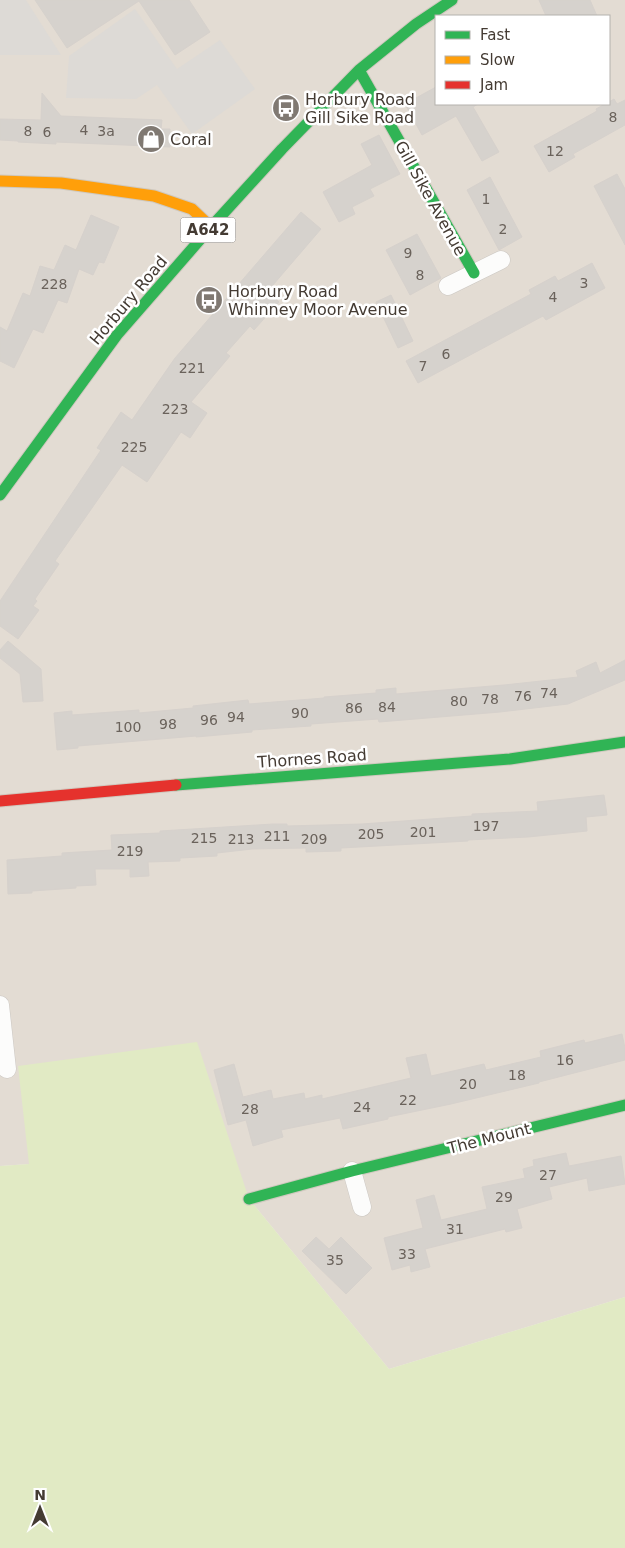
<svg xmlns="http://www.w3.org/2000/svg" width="625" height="1548" viewBox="0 0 625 1548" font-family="'DejaVu Sans',sans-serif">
<rect width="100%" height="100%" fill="#eeebe6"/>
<path fill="#e3dcd3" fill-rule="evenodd" d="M0,0H625V1297L389,1369L249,1199L29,1164L0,1166ZM436,16H609V104H436Z"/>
<path fill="#e1eac4" d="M197,1042L249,1199L389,1369L625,1297V1548H0V1166L29,1164L18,1066Z"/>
<path fill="#dddad6" d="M0,0H26L61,55H0Z
M135,9L177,69L220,40L255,89L192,134L157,85L136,99L66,98L69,56Z"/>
<path fill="#d6d2cd" stroke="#d6d1cc" d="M35,0H189L210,32L175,55L139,1L67,48Z
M539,0H590L597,16H546Z
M436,87V104H478L473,107L499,152L482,161L456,116L422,135L405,104Z
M42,93L61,116L162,120L161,129H170V147L56,142V144L18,142V141L0,140V119L41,120Z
M614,99L617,104L625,100V125L573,154L575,157L549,172L534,146L597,111L596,109L605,104H609V102Z
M379,135L400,174L370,189L374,196L352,207L355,214L339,222L323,192L372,165L361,144Z
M617,174L625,189V245L594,186Z
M490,177L522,237L499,250L467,190Z
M301,212L321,229L267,292L279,302L254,330L250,326L226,353L230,356L191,402L207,413L190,438L181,432L147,482L122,465L55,561L59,564L35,599L37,601L33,606L39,610L18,639L0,626V601L101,450L97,448L121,412L132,420L175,358Z
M91,215L119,227L104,263L99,262L93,275L79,269L67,303L58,300L43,333L33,329L14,368L0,361V327L7,331L23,293L30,296L40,266L54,270L65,245L76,250Z
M417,234L441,278L410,295L386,250Z
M592,263L605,288L546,320L543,316L418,383L406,361L531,294L529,290L555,276L558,281Z
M391,295L413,341L398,348L376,302Z
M8,641L41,669L43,701L23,702L20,674L0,658V650Z
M625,660V680L568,704L500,712L379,722L378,719L311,724V726L252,730V732L196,737V736L78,746V748L57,750L54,713L72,711V715L139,710V713L193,708V706L248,700L249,704L324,698V697L376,693V690L396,688V694L504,685L578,677L576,671L596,662L600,673Z
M604,795L607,815L586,817L587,831L528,837L468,840V841L341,848V851L306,852V848L252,849L217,853V856L180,858V861L148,862L149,876L130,877V869H95L96,885L76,886V888L32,891V893L8,894L7,860L62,856V853L112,850L111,835L160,833V831L273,824H287V826L362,824L472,816V814L538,811L537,802Z
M622,1034L625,1048V1060L539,1082V1083L451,1104L388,1117V1119L343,1129L340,1118L281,1130L283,1137L253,1146L246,1120L228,1125L214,1070L234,1064L243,1097L271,1090L273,1099L304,1093L305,1099L322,1095V1099L411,1078L406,1058L426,1054L431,1076L484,1064L486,1070L541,1057L540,1051L584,1040L585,1043Z
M566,1153L569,1166L621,1156L625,1184L589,1191L587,1178L549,1187L552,1199L517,1209L522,1228L506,1232L505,1229L425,1249L430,1267L411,1272L410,1265L392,1270L384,1238L423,1228L416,1200L434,1195L441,1220L487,1209L482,1187L525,1178L523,1169L534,1166L533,1160Z
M316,1237L329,1249L341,1237L372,1268L346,1294L302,1251Z"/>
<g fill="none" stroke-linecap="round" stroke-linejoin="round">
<g stroke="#cbc7c2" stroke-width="19">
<path id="street" d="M448,286L501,260
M0,1005L7,1069
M352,1171L362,1207"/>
</g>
<g stroke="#cfc8be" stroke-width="13">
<path id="fast" d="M359,70L474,273
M0,495L117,335L211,227L282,149L359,70L416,24L452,0
M176,785L510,759L625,742
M249,1199L352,1171L625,1105"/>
</g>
<g stroke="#cfc8be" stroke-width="13">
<path id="slow" d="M0,181L61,183L154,196L192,209L211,227"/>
</g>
<g stroke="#cfc8be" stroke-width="13">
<path id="jam" d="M0,801L176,785"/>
</g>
<use href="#street" stroke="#fcfcfb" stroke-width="18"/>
<use href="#fast" stroke="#30b455" stroke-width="11"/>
<use href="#slow" stroke="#ff9f0a" stroke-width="11"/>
<use href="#jam" stroke="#e5322d" stroke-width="11"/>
</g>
<defs>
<g id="bus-disc" transform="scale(1.4375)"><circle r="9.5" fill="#807972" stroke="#fff"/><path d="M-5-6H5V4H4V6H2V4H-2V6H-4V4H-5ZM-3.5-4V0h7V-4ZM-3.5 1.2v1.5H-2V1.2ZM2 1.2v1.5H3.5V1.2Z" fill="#fff"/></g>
<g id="shop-disc" transform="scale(1.4375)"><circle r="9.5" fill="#807972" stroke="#fff"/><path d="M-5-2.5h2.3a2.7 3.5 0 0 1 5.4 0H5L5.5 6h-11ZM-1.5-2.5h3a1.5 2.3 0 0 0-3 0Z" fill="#fff"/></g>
</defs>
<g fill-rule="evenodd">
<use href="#bus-disc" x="286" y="108"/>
<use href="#shop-disc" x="151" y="139"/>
<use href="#bus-disc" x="209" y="300"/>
</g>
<g text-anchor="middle" stroke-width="5" stroke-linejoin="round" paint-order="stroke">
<g font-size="14" fill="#6a625b">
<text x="613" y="122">8</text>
<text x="84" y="135">4</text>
<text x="28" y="136">8</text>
<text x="106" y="136">3a</text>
<text x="47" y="137">6</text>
<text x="555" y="156">12</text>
<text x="486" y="204">1</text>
<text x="503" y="234">2</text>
<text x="408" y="258">9</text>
<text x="420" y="280">8</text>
<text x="584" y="288">3</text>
<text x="54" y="289">228</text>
<text x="553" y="302">4</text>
<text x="446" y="359">6</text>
<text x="423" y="371">7</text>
<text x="192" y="373">221</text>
<text x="175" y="414">223</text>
<text x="134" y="452">225</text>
<text x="549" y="698">74</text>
<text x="523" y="701">76</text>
<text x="490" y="704">78</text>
<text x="459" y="706">80</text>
<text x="387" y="712">84</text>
<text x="354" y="713">86</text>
<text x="300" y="718">90</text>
<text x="236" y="722">94</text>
<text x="209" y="725">96</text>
<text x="168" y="729">98</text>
<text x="128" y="732">100</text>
<text x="486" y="831">197</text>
<text x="423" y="837">201</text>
<text x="371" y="839">205</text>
<text x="277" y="841">211</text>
<text x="204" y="843">215</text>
<text x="241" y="844">213</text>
<text x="314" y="844">209</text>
<text x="130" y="856">219</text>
<text x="565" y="1065">16</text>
<text x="517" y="1080">18</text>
<text x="468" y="1089">20</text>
<text x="408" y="1105">22</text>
<text x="362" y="1112">24</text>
<text x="250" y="1114">28</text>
<text x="548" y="1180">27</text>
<text x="504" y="1202">29</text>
<text x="455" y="1234">31</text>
<text x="407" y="1259">33</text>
<text x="335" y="1265">35</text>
</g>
<rect fill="#fff" stroke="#7c7670" stroke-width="1" x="180.5" y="217.5" width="55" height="25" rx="4"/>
<g font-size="15" font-weight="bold" fill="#443b33">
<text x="208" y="235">A642</text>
</g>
<g font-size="16" fill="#443b33" stroke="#fff" text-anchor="start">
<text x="305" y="105">Horbury Road<tspan x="305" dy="18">Gill Sike Road</tspan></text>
<text x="170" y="145">Coral</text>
<text x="228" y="297">Horbury Road<tspan x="228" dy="18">Whinney Moor Avenue</tspan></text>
</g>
<g font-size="16" fill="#443b33" stroke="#fff">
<text transform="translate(431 198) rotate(61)" y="6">Gill Sike Avenue</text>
<text transform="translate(128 300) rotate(-50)" y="6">Horbury Road</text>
<text transform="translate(312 758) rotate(-4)" y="6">Thornes Road</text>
<text transform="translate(489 1138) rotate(-14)" y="6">The Mount</text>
</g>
</g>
<rect x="435" y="15" width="175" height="90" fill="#ffffff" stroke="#b4b1ad"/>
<rect x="445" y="31" width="25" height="8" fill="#30b455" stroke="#b4b1ad"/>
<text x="480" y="40" font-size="15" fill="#443b33">Fast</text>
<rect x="445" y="56" width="25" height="8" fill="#ff9f0a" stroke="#b4b1ad"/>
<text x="480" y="65" font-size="15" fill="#443b33">Slow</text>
<rect x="445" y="81" width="25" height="8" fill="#e5322d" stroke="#b4b1ad"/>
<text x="480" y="90" font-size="15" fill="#443b33">Jam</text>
<g transform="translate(40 1508)" stroke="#ffffff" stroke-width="4" paint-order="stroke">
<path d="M0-4L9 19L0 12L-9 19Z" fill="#443b33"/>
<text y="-8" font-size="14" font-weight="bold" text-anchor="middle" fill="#443b33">N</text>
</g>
</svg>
